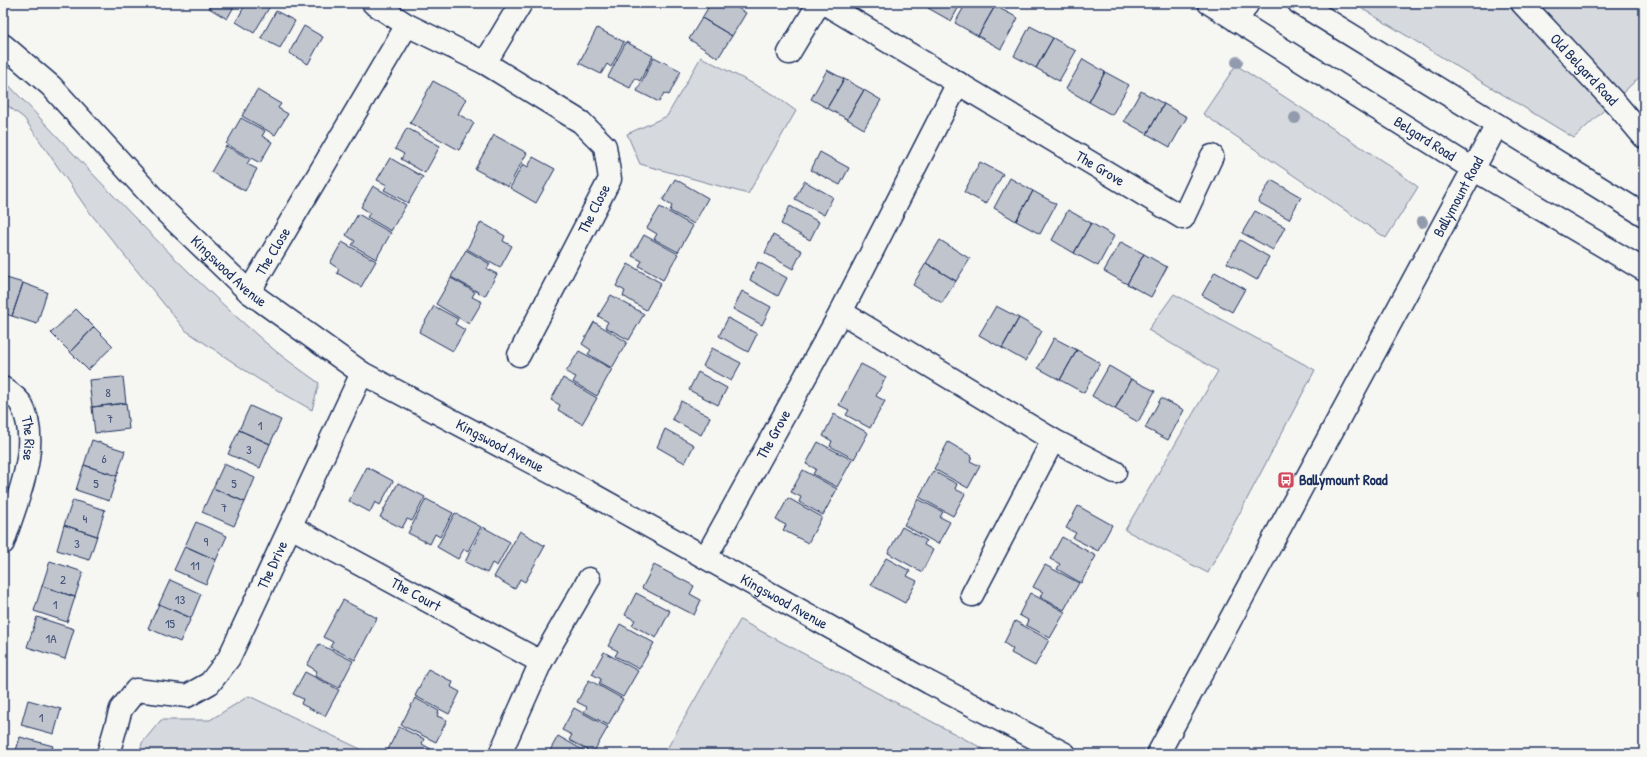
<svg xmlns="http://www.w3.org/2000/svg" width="1647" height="757" viewBox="0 0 1647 757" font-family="'Patrick Hand',sans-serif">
<rect width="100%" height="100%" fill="#f6f6f2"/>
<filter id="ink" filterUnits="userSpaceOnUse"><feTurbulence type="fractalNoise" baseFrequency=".025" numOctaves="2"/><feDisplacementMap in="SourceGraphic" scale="8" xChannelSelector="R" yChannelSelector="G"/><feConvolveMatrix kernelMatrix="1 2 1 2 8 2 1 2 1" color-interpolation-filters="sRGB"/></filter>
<g filter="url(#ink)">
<path fill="#d6d9dd" stroke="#78849e" d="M1353,3H1644V73L1574,138Z
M701,57L773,94L796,111L748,194L640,164L627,134L667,116Z
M1236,65L1387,164L1418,187L1386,238L1203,114Z
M3,79C88,168 172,262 266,343C282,357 301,370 319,383L312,410L258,379L185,330L87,209L24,118L8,106L3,104Z
M1174,294L1315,370L1208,573L1125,530L1218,371L1148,330Z
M740,620L993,754H664Z
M249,696L371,754H139L142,743L161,720H210Z"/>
<path fill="#c0c4cd" stroke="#1b2f5e" d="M212,3H236L227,19L209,8Z
M246,3H265L270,6L254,33L236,22Z
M711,3H730L746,13L732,36L702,18Z
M931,3H961L951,21L928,8Z
M966,3H990L995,6L978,36L955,23Z
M995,6L1018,18L1001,49L978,36Z
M276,11L295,21L280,48L261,38Z
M702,18L732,36L718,58L689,39Z
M304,26L323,37L308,64L289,53Z
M1030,26L1053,38L1036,68L1014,56Z
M597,28L624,42L611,67L607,64L601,74L579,63Z
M1053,38L1076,51L1059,81L1036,68Z
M626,42L653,56L640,81L635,78L630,88L608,77Z
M654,57L681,71L669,95L664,93L659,102L637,91Z
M1083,59L1105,72L1089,102L1066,89Z
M827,70L844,79L827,108L811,99Z
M1105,72L1129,85L1112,115L1089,102Z
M844,79L864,90L847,119L827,108Z
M433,81L466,99L458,114L474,123L459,150L410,123Z
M257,90L281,104L278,108L288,114L275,135L242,116Z
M864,90L881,100L864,129L847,119Z
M1141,91L1164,104L1147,134L1124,121Z
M1164,104L1187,117L1170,147L1147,134Z
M241,118L265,131L262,136L272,142L260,163L226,144Z
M407,128L440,146L425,173L401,159L404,154L395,149Z
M494,135L527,153L508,187L475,169Z
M226,146L250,159L247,164L257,169L245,191L211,172Z
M820,152L849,168L840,185L811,170Z
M533,157L555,169L536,203L510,188L523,164L528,167Z
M390,158L423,177L408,203L384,190L387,185L377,180Z
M980,162L1003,174L986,204L964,192Z
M1010,178L1033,191L1016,221L994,208Z
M675,179L708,198L694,224L670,211L672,206L663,200Z
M1271,180L1301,197L1289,219L1258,202Z
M804,181L833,197L824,215L795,199Z
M373,186L406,205L391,231L367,217L370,213L361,207Z
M1033,191L1056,204L1040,234L1016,221Z
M790,206L819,222L810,240L781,224Z
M660,207L693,226L678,252L654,239L657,234L647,228Z
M1068,210L1091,223L1074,253L1052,240Z
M1255,211L1285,227L1273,250L1242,233Z
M358,214L391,233L376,259L352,245L355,241L346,235Z
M481,222L505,236L503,241L512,246L500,268L467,249Z
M1091,223L1114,236L1098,266L1074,253Z
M644,235L678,254L663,280L639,266L642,261L632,256Z
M773,235L802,251L793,269L765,253Z
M940,240L970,259L956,281L926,263Z
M1240,240L1269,257L1257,280L1227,263Z
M342,242L376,261L361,287L337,273L339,269L330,263Z
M1121,242L1144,254L1127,284L1104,271Z
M466,250L490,264L487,269L497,274L485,296L451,277Z
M1144,254L1167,267L1151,297L1127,284Z
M758,262L787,278L778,296L750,280Z
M926,263L956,281L942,303L913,285Z
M628,264L661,283L646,310L623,296L625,291L616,286Z
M1215,272L1245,289L1232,312L1202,295Z
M3,277L23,283L12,316L3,313Z
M451,278L475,292L472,297L482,302L469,324L436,304Z
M23,283L47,292L37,324L12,316Z
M742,291L771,307L762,325L733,309Z
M611,295L644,314L629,340L605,327L608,322L598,316Z
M434,306L458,319L455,324L465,330L453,351L419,332Z
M996,306L1019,318L1002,348L979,335Z
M76,309L94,327L70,352L51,333Z
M728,318L757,334L748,352L719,336Z
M1019,318L1042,331L1025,361L1002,348Z
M594,322L627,342L612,368L588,354L591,350L582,344Z
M94,327L113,346L88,370L70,352Z
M1054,338L1077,350L1060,380L1038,368Z
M712,348L741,363L731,381L703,366Z
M1077,350L1100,363L1084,393L1060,380Z
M579,351L612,369L597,396L573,382L576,377L566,372Z
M861,364L886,377L876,396L885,401L870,428L846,415L849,410L839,405Z
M1109,366L1131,379L1115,409L1092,396Z
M698,372L727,388L718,405L689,390Z
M123,377L126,403L92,407L89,380Z
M563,378L597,398L582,424L558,410L560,405L551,400Z
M1131,379L1155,391L1138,422L1115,409Z
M1161,398L1184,410L1168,440L1145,428Z
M681,401L710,417L701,435L672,419Z
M126,403L129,429L95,433L92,407Z
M250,406L281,420L270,444L239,430Z
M834,414L868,433L854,459L830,446L832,441L823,436Z
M665,429L694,445L685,463L657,447Z
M239,430L270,444L260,468L228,454Z
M92,440L125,451L117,476L84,465Z
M818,442L852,460L837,487L813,474L816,469L806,464Z
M948,442L972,456L970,461L980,466L968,488L934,469Z
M224,464L255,478L245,502L213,488Z
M84,465L117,476L109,501L76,490Z
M367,467L393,481L380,505L375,502L370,512L349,501Z
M803,470L837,489L823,515L799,502L801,497L791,492Z
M933,471L957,484L955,489L965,494L953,516L919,497Z
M398,483L425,497L412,521L407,519L402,528L380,517Z
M213,488L245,502L234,526L202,512Z
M788,498L822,517L808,543L783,530L786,525L776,520Z
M426,499L453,513L440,537L435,534L430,544L408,533Z
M918,499L943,512L940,517L950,522L938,544L904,525Z
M73,500L105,510L97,536L64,525Z
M1078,506L1112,525L1098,551L1073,538L1076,533L1066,528Z
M455,513L481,527L468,551L464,549L458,559L437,547Z
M196,522L227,536L216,560L185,546Z
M64,525L97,536L89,560L57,550Z
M483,527L510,542L497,566L492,563L487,573L465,562Z
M902,527L926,540L924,545L933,550L922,572L888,553Z
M520,531L545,546L525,582L520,579L515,589L494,577Z
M1062,537L1096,556L1081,583L1057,569L1060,564L1050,559Z
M185,546L216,560L206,584L174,570Z
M886,558L910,571L907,576L917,581L905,603L871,585Z
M50,561L83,572L75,597L42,586Z
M654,565L694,586L690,594L701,600L694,615L642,588Z
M1045,565L1079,583L1064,610L1040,597L1043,592L1033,587Z
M170,580L201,594L191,618L159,604Z
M42,586L75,597L67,622L34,611Z
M636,593L670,611L656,638L632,625L635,620L625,615Z
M1030,593L1065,612L1050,638L1026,625L1028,620L1019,615Z
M343,600L377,618L355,660L330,647L333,642L323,637Z
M159,604L191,618L180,642L148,628Z
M37,617L74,629L65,659L27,647Z
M1015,621L1049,640L1035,666L1011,653L1013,649L1004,643Z
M620,624L654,643L639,669L615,656L618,651L608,646Z
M319,644L353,661L339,688L315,676L317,671L307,665Z
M604,652L638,671L623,697L599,684L601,679L592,674Z
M428,669L453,682L451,687L460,692L449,714L415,696Z
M305,672L339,690L325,716L301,704L303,699L293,694Z
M589,680L623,699L608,725L584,712L587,707L577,702Z
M415,698L439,711L437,716L447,720L436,742L401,725Z
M28,700L61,709L54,734L21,725Z
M574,708L608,727L593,753L569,740L572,735L562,730Z
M399,727L424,739L422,744L431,749L429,754H386Z
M558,736L590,754H548Z
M20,737L53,746L50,754H15Z"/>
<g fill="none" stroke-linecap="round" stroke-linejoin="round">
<g stroke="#1b2f5e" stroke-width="25">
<g id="minor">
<path d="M373,3L407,25L485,63L581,122L605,146L610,179L519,355"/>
<path id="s1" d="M824,3L1183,218L1212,156"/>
<path id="s2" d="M1522,3L1618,106L1644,137"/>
<path d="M1237,21L1248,3"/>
<path id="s3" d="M3,45L51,86L167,213L249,292L362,373L588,492L930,683L1065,754"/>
<path d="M789,53L819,3"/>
<path d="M485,63L521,3"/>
<path id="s4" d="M249,292L407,25"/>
<path d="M841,312L1053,440L1115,472"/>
<path id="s5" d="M3,388C8,392 18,398 21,404C43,445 16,502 3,543"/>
<path id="s6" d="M291,527L541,662"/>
<path id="s7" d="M706,557L841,312L958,83"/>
<path d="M972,595L1053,440"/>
<path id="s8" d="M108,754L121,709L136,690L187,696L210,683L229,658L362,373"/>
<path d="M500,754L541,662L589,579"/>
<path id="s9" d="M1158,754L1497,125"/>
</g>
</g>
<g stroke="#1b2f5e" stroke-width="25">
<g id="major">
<path id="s10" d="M1209,3L1473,169L1644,270"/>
<path d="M1299,3L1644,215"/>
</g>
</g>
<use href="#minor" stroke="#f6f6f2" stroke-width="22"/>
<use href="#major" stroke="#f6f6f2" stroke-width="22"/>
</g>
<g fill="#929bae">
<circle cx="1237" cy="62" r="6"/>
<circle cx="1295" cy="118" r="6"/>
<circle cx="1422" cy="222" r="6"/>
</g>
</g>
<defs>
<g id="bus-square" transform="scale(0.9)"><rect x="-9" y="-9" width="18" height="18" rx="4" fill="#d1495b" stroke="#f6f6f2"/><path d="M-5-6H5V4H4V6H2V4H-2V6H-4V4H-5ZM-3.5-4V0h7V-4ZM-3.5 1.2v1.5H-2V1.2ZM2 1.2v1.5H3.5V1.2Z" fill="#fff"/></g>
</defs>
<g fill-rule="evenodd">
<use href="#bus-square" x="1286" y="480"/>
</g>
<g text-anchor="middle" stroke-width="4" stroke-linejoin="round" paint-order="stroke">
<g font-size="13" fill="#44547a">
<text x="108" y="397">8</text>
<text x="110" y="423">7</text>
<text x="260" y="430">1</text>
<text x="249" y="454">3</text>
<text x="104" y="463">6</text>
<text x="96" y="488">5</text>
<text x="234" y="488">5</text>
<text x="224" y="512">7</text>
<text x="85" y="523">4</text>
<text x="206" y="546">9</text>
<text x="77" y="548">3</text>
<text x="195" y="570">11</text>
<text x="63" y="584">2</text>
<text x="180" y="604">13</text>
<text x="55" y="609">1</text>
<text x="170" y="628">15</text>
<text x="51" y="643">1A</text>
<text x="41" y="722">1</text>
</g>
<g font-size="15" fill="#1b2f5e" stroke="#f6f6f2">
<text dy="5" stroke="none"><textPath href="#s2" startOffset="91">Old Belgard Road</textPath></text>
<text dy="5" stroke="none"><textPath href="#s10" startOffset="255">Belgard Road</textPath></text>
<text dy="5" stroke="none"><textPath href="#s1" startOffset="322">The Grove</textPath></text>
<text dy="5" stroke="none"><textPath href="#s9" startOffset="633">Ballymount Road</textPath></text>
<text transform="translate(594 209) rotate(-63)" y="5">The Close</text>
<text dy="5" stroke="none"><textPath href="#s4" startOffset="47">The Close</textPath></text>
<text dy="5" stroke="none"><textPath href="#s3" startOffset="320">Kingswood Avenue</textPath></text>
<text dy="5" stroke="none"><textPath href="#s7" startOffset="140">The Grove</textPath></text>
<text dy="5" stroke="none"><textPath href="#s5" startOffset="60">The Rise</textPath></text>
<text dy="5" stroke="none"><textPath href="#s3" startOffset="644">Kingswood Avenue</textPath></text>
<text dy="5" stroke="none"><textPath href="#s8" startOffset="283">The Drive</textPath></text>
<text dy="5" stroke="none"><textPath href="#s6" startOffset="142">The Court</textPath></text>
<text dy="5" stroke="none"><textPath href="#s3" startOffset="968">Kingswood Avenue</textPath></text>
</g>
<g font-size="15" font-weight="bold" fill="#1b2f5e" stroke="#f6f6f2" text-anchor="start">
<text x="1299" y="485">Ballymount Road</text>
</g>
</g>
<rect width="1647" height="757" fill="none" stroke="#f6f6f2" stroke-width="16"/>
<rect x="8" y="8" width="1631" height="741" fill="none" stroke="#1b2f5e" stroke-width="1.5" filter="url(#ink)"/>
</svg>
